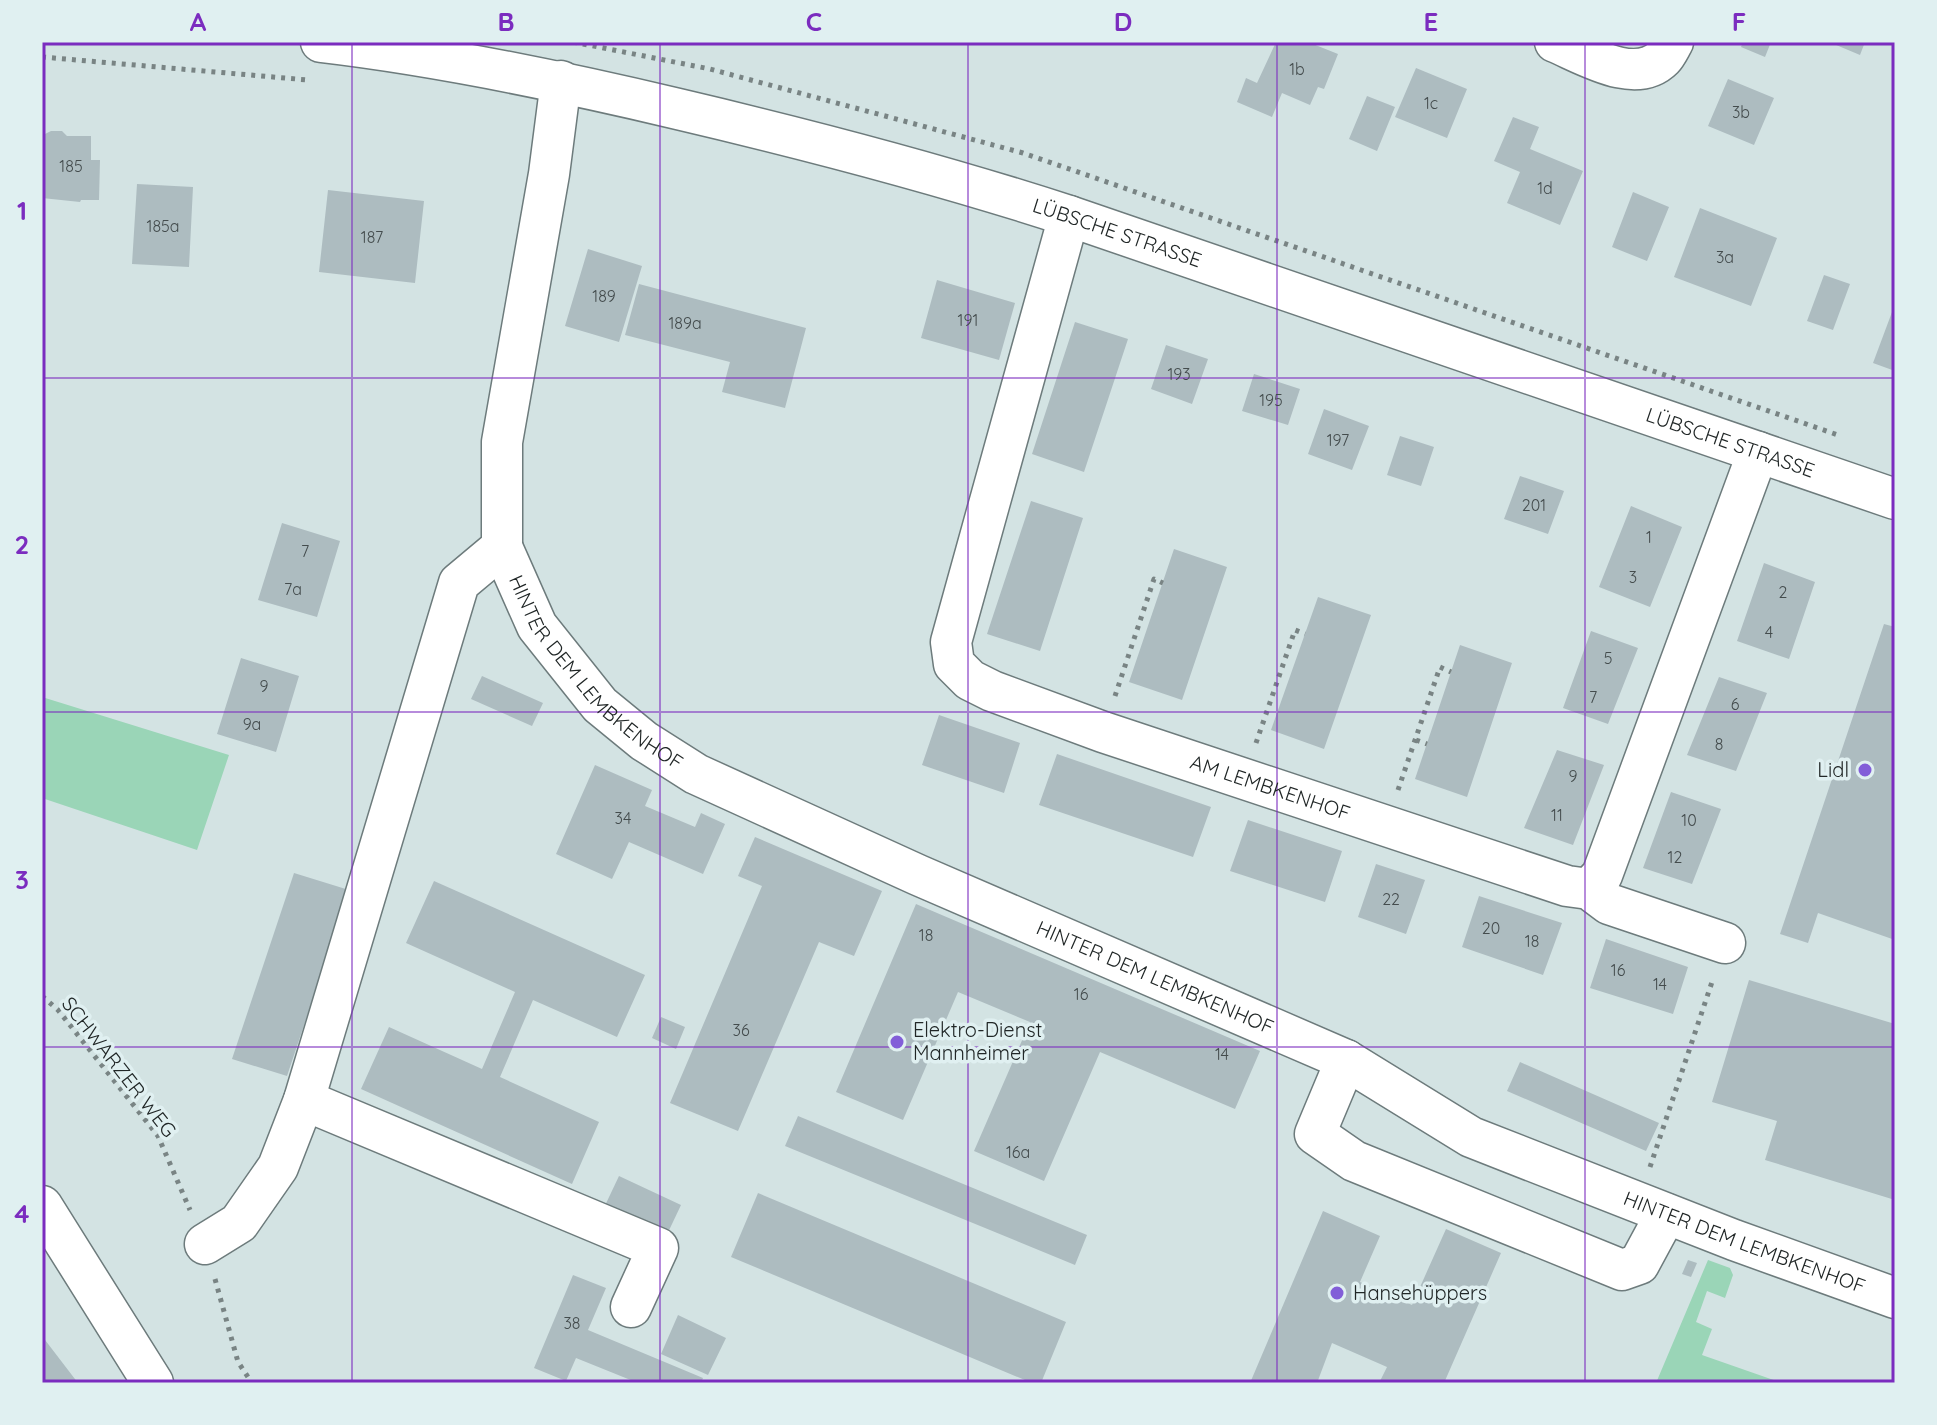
<svg xmlns="http://www.w3.org/2000/svg" width="1937" height="1425" viewBox="0 0 1937 1425" font-family="Quicksand,sans-serif">
<rect width="100%" height="100%" fill="#d3e3e3"/>
<path fill="#9ad5b7" d="M42,697L229,755L197,850L42,798Z
M1708,1260L1730,1268L1733,1275L1725,1298L1707,1291L1696,1322L1712,1329L1702,1355L1782,1383H1656Z"/>
<path fill="#adbcc0" d="M1276,42H1292L1299,45L1300,42H1308L1338,54L1324,89L1318,87L1310,105L1282,93L1272,117L1237,102L1246,78L1257,83Z
M1743,42H1771L1765,57L1741,47Z
M1829,42H1865L1860,55Z
M1416,68L1467,89L1447,138L1395,117Z
M1728,79L1774,98L1754,145L1708,126Z
M1367,96L1395,107L1377,151L1349,139Z
M1513,117L1539,127L1530,149L1583,171L1560,225L1507,203L1520,172L1494,161Z
M51,131H62L67,136H91V160H100L99,200H81L80,202L42,198L43,135Z
M137,184L193,187L189,267L132,264Z
M328,190L424,201L415,283L319,272Z
M1633,192L1669,207L1647,261L1612,247Z
M1700,208L1777,238L1751,306L1674,277Z
M588,249L642,266L619,342L565,326Z
M1824,275L1850,284L1833,330L1807,321Z
M937,280L1015,303L999,360L921,338Z
M639,284L806,328L785,408L722,392L730,362L625,335Z
M1895,304V371L1873,363Z
M1075,322L1128,339L1084,472L1032,454Z
M1166,345L1208,359L1192,404L1151,389Z
M1254,374L1300,389L1288,425L1242,411Z
M1324,409L1369,426L1352,470L1308,454Z
M1400,436L1434,447L1421,486L1387,475Z
M1520,476L1564,491L1548,534L1504,519Z
M1031,501L1083,518L1040,651L987,634Z
M1631,506L1682,527L1650,607L1599,587Z
M282,523L340,541L317,617L258,600Z
M1174,549L1227,567L1182,700L1129,682Z
M1764,563L1815,582L1789,659L1737,641Z
M1318,597L1371,615L1324,749L1271,730Z
M1884,624L1895,627V940L1818,913L1808,943L1780,934Z
M1591,631L1638,648L1608,724L1563,708Z
M1460,645L1512,663L1467,797L1415,779Z
M241,658L299,676L276,752L217,734Z
M482,676L543,703L532,726L471,699Z
M1719,677L1767,693L1736,771L1687,755Z
M939,715L1020,743L1004,793L922,765Z
M1557,750L1604,765L1573,845L1524,828Z
M1057,754L1211,807L1193,857L1039,805Z
M595,765L652,790L645,806L695,827L701,813L725,824L703,874L629,842L612,879L556,854Z
M1671,792L1721,809L1692,884L1643,868Z
M1248,820L1342,851L1325,902L1230,871Z
M755,837L882,891L854,956L819,942L738,1131L670,1103L762,886L738,876Z
M1376,864L1425,880L1406,934L1358,917Z
M294,873L349,890L287,1076L232,1059Z
M434,881L645,975L617,1037L533,1000L500,1077L599,1122L572,1184L361,1089L389,1027L482,1069L515,992L406,943Z
M1479,896L1562,923L1543,975L1462,947Z
M916,904L1260,1051L1235,1109L1100,1052L1044,1181L974,1151L1030,1022L958,992L903,1120L836,1092Z
M1606,939L1688,967L1673,1014L1590,988Z
M1749,980L1895,1024V1200L1765,1160L1777,1121L1712,1102Z
M661,1017L685,1027L676,1049L652,1038Z
M1520,1062L1659,1123L1646,1151L1507,1091Z
M798,1116L1087,1235L1075,1265L785,1146Z
M619,1176L681,1205L663,1243L601,1214Z
M758,1193L1066,1322L1041,1383H1032L731,1257Z
M1323,1211L1380,1236L1360,1282L1412,1305L1446,1229L1501,1253L1444,1383H1384L1380,1381L1387,1367L1332,1343L1317,1383H1250Z
M1688,1260L1697,1263L1691,1277L1682,1274Z
M573,1275L606,1288L588,1330L703,1378L701,1383H638L576,1358L566,1381L534,1368Z
M678,1315L726,1338L708,1375L661,1354Z
M42,1336L78,1383H42Z"/>
<g fill="none" stroke-linecap="round" stroke-linejoin="round">
<g stroke="#6d7b7c" stroke-width="43">
<g id="minor">
<path id="s1" d="M321,42C441,56 560,81 678,109C810,140 940,174 1069,216L1895,499"/>
<path d="M1555,42C1584,54 1635,86 1663,58C1667,54 1670,47 1673,42"/>
<path id="s2" d="M1069,216L951,642L954,664L970,680L992,691L1103,732L1567,886L1589,889L1609,904L1725,943"/>
<path id="s3" d="M502,547L537,626L600,705L644,741L696,774L918,875L1346,1060L1471,1137L1734,1240L1895,1298"/>
<path d="M1589,889L1602,875L1758,452"/>
<path d="M1346,1060L1315,1134L1354,1161L1622,1270L1639,1264L1666,1214"/>
<path d="M304,1100L658,1248L631,1307"/>
<path d="M42,1206L153,1383"/>
<path d="M205,1244L239,1223L278,1167L304,1100L459,583L502,547V442L549,174L561,81"/>
</g>
</g>
<path stroke="#798484" stroke-width="5" stroke-dasharray="4 6" stroke-linecap="butt" d="M573,42L710,69L1023,153L1838,435
M42,57L308,80
M1115,696L1154,579L1163,583
M1416,740L1427,744
M1256,743L1295,630L1305,634
M1398,790L1440,667L1451,672
M42,996L58,1010L158,1136L190,1210
M1650,1167L1713,979
M215,1279L238,1362L252,1383"/>
<use href="#minor" stroke="#fff" stroke-width="40"/>
</g>
<path fill="none" stroke="#7b2cbf" stroke-width="2" stroke-opacity="0.55" d="M352,42V1383M660,42V1383M968,42V1383M1277,42V1383M1585,42V1383M42,378H1895M42,712H1895M42,1047H1895"/>
<g fill="#825ed8" stroke="#e0f0f1" stroke-width="3">
<circle cx="1865" cy="770" r="8"/>
<circle cx="897" cy="1042" r="8"/>
<circle cx="1337" cy="1293" r="8"/>
</g>
<g text-anchor="middle" stroke-width="7" stroke-linejoin="round" paint-order="stroke">
<g font-size="16" fill="#444c4d">
<text x="1297" y="75">1b</text>
<text x="1431" y="109">1c</text>
<text x="1741" y="118">3b</text>
<text x="71" y="172">185</text>
<text x="1545" y="194">1d</text>
<text x="163" y="232">185a</text>
<text x="372" y="243">187</text>
<text x="1725" y="263">3a</text>
<text x="604" y="302">189</text>
<text x="968" y="326">191</text>
<text x="685" y="329">189a</text>
<text x="1179" y="380">193</text>
<text x="1271" y="406">195</text>
<text x="1338" y="446">197</text>
<text x="1534" y="511">201</text>
<text x="1649" y="543">1</text>
<text x="305" y="557">7</text>
<text x="1633" y="583">3</text>
<text x="293" y="595">7a</text>
<text x="1783" y="598">2</text>
<text x="1769" y="638">4</text>
<text x="1608" y="664">5</text>
<text x="264" y="692">9</text>
<text x="1593" y="703">7</text>
<text x="1735" y="710">6</text>
<text x="252" y="730">9a</text>
<text x="1719" y="750">8</text>
<text x="1573" y="782">9</text>
<text x="1557" y="821">11</text>
<text x="623" y="824">34</text>
<text x="1689" y="826">10</text>
<text x="1675" y="863">12</text>
<text x="1391" y="905">22</text>
<text x="1491" y="934">20</text>
<text x="926" y="941">18</text>
<text x="1532" y="947">18</text>
<text x="1618" y="976">16</text>
<text x="1660" y="990">14</text>
<text x="1081" y="1000">16</text>
<text x="741" y="1036">36</text>
<text x="1222" y="1060">14</text>
<text x="1018" y="1158">16a</text>
<text x="572" y="1329">38</text>
</g>
<g font-size="20" fill="#212727" stroke="#e0f0f1">
<text dy="7" stroke="none"><textPath href="#s1" startOffset="820">LÜBSCHE STRASSE</textPath></text>
<text dy="7" stroke="none"><textPath href="#s1" startOffset="1468">LÜBSCHE STRASSE</textPath></text>
<text dy="7" stroke="none"><textPath href="#s3" startOffset="160">HINTER DEM LEMBKENHOF</textPath></text>
<text dy="7" stroke="none"><textPath href="#s2" startOffset="806">AM LEMBKENHOF</textPath></text>
<text dy="7" stroke="none"><textPath href="#s3" startOffset="808">HINTER DEM LEMBKENHOF</textPath></text>
<text transform="translate(119 1067) rotate(52)" y="7">SCHWARZER WEG</text>
<text dy="7" stroke="none"><textPath href="#s3" startOffset="1456">HINTER DEM LEMBKENHOF</textPath></text>
</g>
<g font-size="20" fill="#212727" stroke="#e0f0f1" text-anchor="start">
<text x="1849" y="777" text-anchor="end">Lidl</text>
<text x="913" y="1037">Elektro-Dienst<tspan x="913" dy="23">Mannheimer</tspan></text>
<text x="1353" y="1300">Hansehüppers</text>
</g>
</g>
<rect width="1937" height="1425" fill="none" stroke="#e0f0f1" stroke-width="88"/>
<rect x="44" y="44" width="1849" height="1337" fill="none" stroke="#7b2cbf" stroke-width="3"/>
<g font-size="26" text-anchor="middle" font-weight="bold" fill="#7b2cbf">
<text x="198" y="31">A</text>
<text x="506" y="31">B</text>
<text x="814" y="31">C</text>
<text x="1123" y="31">D</text>
<text x="1431" y="31">E</text>
<text x="1739" y="31">F</text>
<text x="22" y="220">1</text>
<text x="22" y="554">2</text>
<text x="22" y="889">3</text>
<text x="22" y="1223">4</text>
</g>
</svg>
